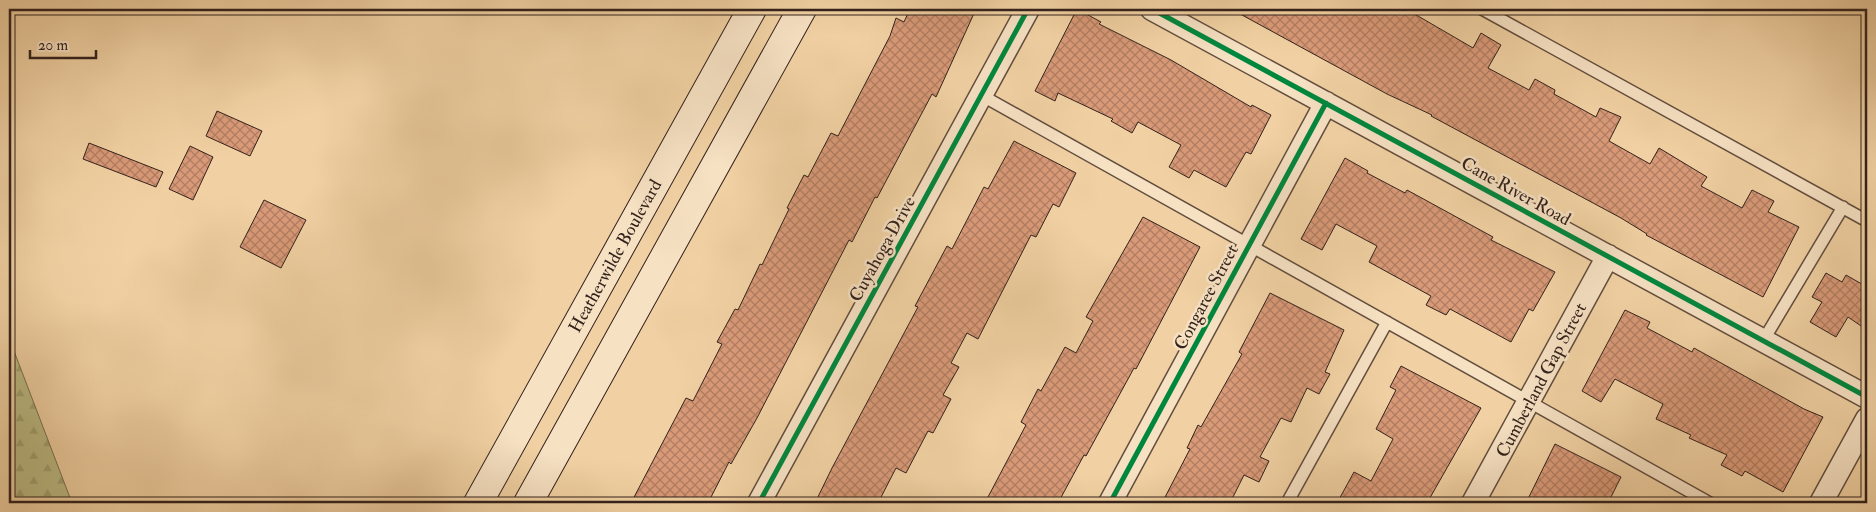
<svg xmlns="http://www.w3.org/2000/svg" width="1876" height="512" viewBox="0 0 1876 512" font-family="'IM FELL Double Pica',serif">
<defs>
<pattern id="forest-firs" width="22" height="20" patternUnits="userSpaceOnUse" patternTransform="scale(1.25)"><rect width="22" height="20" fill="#bcbb84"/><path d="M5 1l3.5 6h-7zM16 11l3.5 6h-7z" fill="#a2a071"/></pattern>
<pattern id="building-cross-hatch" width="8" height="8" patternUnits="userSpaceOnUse" patternTransform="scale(1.25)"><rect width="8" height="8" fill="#d99a78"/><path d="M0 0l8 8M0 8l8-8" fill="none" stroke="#b17d62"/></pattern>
</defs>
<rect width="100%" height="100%" fill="#f1d1a3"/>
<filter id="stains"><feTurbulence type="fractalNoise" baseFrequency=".004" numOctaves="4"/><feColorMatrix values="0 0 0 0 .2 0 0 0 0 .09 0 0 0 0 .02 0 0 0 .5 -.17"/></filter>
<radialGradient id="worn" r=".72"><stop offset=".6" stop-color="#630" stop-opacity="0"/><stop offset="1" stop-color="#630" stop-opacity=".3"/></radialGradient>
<path fill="url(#forest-firs)" stroke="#786e50" d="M9,338L72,503H9Z"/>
<path fill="url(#building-cross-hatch)" stroke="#33221c" d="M910,9H976L936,97L932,94L877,198L875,197L852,242L849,240L757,418L731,464L729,462L708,503H631L686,398L693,401L722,344L717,342L735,309L738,310L760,264L762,265L789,209L787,208L804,175L808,177L831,133L838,136L890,36L896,18L904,22Z
M1077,9L1101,22L1099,24L1171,60L1251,107L1252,105L1271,115L1251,154L1246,152L1226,187L1194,170L1189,178L1169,167L1181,145L1138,122L1132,133L1111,121L1113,119L1058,93L1055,101L1035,91Z
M1231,9H1406L1473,48L1481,33L1501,45L1488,68L1529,90L1535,79L1555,90L1554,94L1596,117L1600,108L1621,117L1609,141L1650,164L1659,148L1707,177L1701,186L1742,208L1752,190L1774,201L1768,212L1799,227L1763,297L1646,235L1647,234L1621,218L1431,116L1432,115L1387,94Z
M217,111L262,131L250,156L206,136Z
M1014,141L1076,173L1059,207L1053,204L1036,237L1031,235L978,339L967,333L951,363L959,367L943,395L951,399L933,433L928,431L906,473L896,468L878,503H815L832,468L918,307L915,306L947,246L952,249L984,187L988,189Z
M89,143L163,172L156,187L83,159Z
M190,146L213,157L193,200L169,189Z
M1345,158L1368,171L1367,173L1405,193L1407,190L1493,237L1491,240L1555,272L1533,311L1529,309L1511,342L1450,309L1446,315L1426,305L1431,296L1369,262L1377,246L1336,224L1322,250L1301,239Z
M264,200L306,220L281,268L240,247Z
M1143,217L1200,247L1136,369L1134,368L1086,456L1084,455L1058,503H989L991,499L988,497L1026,425L1021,422L1038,389L1041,391L1065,347L1076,353L1093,321L1086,317Z
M1826,273L1842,282L1846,275L1867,287V330L1848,317L1836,337L1810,322L1822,302L1812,297Z
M1270,293L1344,330L1325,372L1330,374L1319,394L1307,388L1291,422L1281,418L1260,457L1269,461L1259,482L1244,475L1230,503H1162L1190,449L1187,448L1198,425L1201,427L1242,354L1239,352Z
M1625,310L1650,322L1647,328L1692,352L1694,348L1804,409L1823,417L1783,492L1745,471L1742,476L1721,465L1727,455L1689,438L1691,435L1656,419L1663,404L1615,379L1601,402L1582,391Z
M1401,366L1481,408L1427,503H1337L1354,472L1371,481L1393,439L1376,429L1396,390L1390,387Z
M1555,444L1621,477L1608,503H1526Z"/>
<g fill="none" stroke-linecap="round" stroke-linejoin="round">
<g stroke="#624e3e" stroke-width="14">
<path id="service" d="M1482,9L1867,221
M981,95L1710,503
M1763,341L1843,207
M1287,503L1387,322"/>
</g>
<g stroke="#624e3e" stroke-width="25">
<path id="minor" d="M1152,9L1867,397
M759,503L1028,9
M1110,503L1326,103
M1473,503L1608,256
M1821,503L1867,419"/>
</g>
<g stroke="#33221c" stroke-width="30">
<path id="secondary" d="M478,503L752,9
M528,503L802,9"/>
</g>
<use href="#service" stroke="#f6e1c3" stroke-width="11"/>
<use href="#minor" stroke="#f6e1c3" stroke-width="22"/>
<use href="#secondary" stroke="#f6e1c3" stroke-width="28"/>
<g stroke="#f6e1c3" stroke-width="8">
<path id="cycleway" d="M1152,9L1867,397
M759,503L1028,9
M1110,503L1326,103"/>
</g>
<use href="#cycleway" stroke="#00873e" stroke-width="5"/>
</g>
<g text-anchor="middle" stroke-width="5" stroke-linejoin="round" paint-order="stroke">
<g font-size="18" fill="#33221c" stroke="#f6e1c3">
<text transform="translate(1516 191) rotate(29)" y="6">Cane River Road</text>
<text transform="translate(882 249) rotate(-61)" y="6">Cuyahoga Drive</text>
<text transform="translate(615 256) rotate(-61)" y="6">Heatherwilde Boulevard</text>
<text transform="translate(1206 297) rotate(-62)" y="6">Congaree Street</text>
<text transform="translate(1541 380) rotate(-62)" y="6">Cumberland Gap Street</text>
</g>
</g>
<rect width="1876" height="512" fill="none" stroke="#f1d1a3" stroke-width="30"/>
<rect x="10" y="10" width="1856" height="492" fill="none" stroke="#33221c" stroke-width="2.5"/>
<rect x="15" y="15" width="1846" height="482" fill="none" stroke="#33221c"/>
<path d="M30 50v8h66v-8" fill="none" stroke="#33221c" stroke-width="2.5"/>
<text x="38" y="50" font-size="15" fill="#33221c" stroke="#f6e1c3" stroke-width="4" paint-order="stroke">20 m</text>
<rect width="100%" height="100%" filter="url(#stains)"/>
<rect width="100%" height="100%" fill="url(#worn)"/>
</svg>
